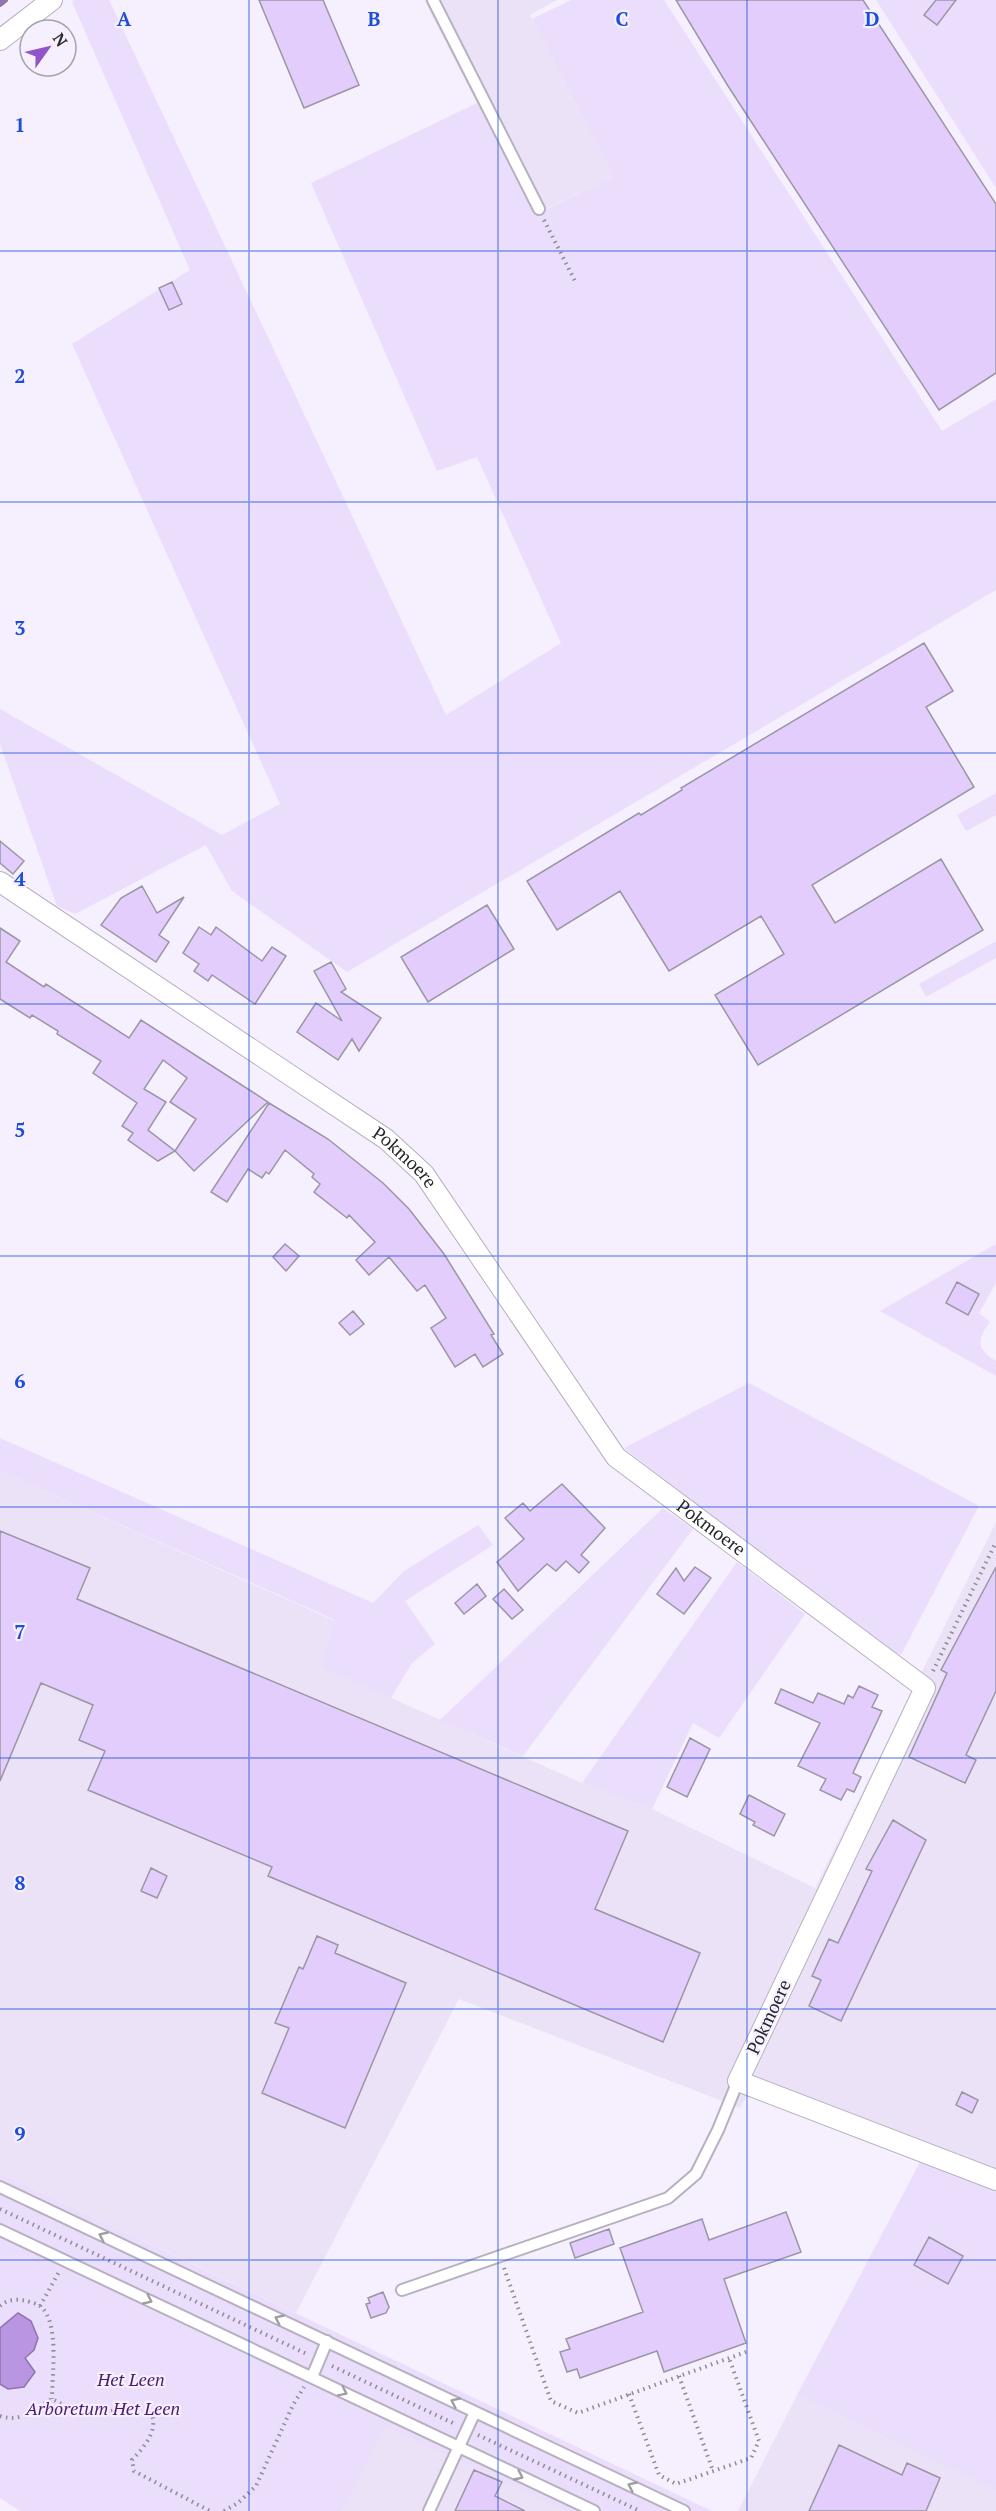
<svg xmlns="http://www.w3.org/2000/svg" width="996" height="2511" viewBox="0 0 996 2511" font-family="'PT Serif',serif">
<rect width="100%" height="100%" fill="#f6f0fe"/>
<path fill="#ebe2f7" d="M424,0H557L530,15L613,177L546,209L533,212Z
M0,1471L335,1621L322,1667L582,1783L652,1809L815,1888L996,1522V2188L747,2096L740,2108L459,1999L296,2313L0,2173Z
M797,2395L996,2491V2511H738Z
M385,2425L566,2511H342Z"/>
<path fill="#ebddfc" d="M74,0H109L446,715L561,643L477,457L437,471L311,183L477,103L533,212L544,206L547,209L613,177L532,19L571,0H664L942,431L996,399V590L347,972L232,891L206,845L75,914L57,906L0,744V709L222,835L280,804L72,344L190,270L72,2Z
M876,0H996V188Z
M996,793V815L966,831L957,815Z
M996,941V958L926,997L919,984Z
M996,1244V1283L979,1313L990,1322C977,1339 976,1349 996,1361V1376L880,1311Z
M749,1383L979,1506L901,1655L884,1648L624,1448Z
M0,1438L373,1603L404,1571L478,1525L493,1545L405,1601L435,1644L412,1663L391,1698L321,1667L335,1620L0,1471Z
M663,1508L693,1529L523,1756L440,1720Z
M737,1562L805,1614L719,1738L693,1723L652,1809L582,1783Z
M920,2162L996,2188V2491L797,2395Z
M0,2173L712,2511H566L385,2426L342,2511H20L0,2498Z"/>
<path fill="#ba96e2" stroke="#8e75ab" stroke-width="1.5" d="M18,2313L31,2321L38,2338L34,2350L25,2358L35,2372L24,2387L8,2389L0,2384V2328Z"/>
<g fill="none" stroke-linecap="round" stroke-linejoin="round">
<path stroke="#8e75ab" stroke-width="6" d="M0,4L5,0"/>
</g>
<path fill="#e3cdfd" stroke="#9b96a3" stroke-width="1.5" d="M259,0H323L359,85L304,108Z
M676,0H863L996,204V373L939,410L728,86Z
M936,0H956L937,25L924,15Z
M172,282L182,304L169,310L159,288Z
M924,643L953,691L926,707L974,787L812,885L835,923L941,859L983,930L758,1065L715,995L784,954L761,916L669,971L620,891L557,930L527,881L639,813L641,815L682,790L681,788Z
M0,841L24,861L13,874L0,863Z
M142,886L157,913L184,897L159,935L169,942L156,962L101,925L121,898Z
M487,905L514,949L428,1002L401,957Z
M199,927L211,935L216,927L262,961L272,947L286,956L255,1004L212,975L208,981L194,971L199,964L183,953Z
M0,928L20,941L6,962L44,987L46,984L129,1038L141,1020L268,1102L194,1171L175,1151L196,1119L170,1102L187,1078L163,1060L144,1089L166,1102L148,1130L175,1151L158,1161L128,1140L133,1133L122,1126L137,1103L93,1073L101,1061L57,1034L58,1031L32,1015L30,1018L0,999Z
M331,962L346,989L341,992L381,1018L359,1051L352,1039L338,1060L297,1032L316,1003L342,1021L314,971Z
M269,1103L328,1139L383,1183L409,1209L444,1254L494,1334L491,1335L503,1354L483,1367L475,1354L455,1367L431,1328L446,1318L425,1285L417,1291L389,1257L369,1275L356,1260L375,1242L349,1215L347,1218L314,1192L320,1184L312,1177L314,1174L285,1150L269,1174L266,1172L262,1178L248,1169L227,1202L211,1192Z
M285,1244L299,1256L286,1271L273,1257Z
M957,1282L979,1294L968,1315L946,1303Z
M353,1311L364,1324L350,1335L339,1323Z
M562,1484L605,1528L581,1555L589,1562L579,1573L566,1561L556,1571L547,1564L518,1591L497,1562L524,1539L505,1518L523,1503L530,1511Z
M0,1531L90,1568L77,1599L628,1831L595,1909L700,1953L663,2042L268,1876L272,1867L88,1790L105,1751L79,1740L93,1705L41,1683L0,1781Z
M695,1567L711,1578L684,1614L657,1594L676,1568L684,1581Z
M996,1567V1691L966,1755L976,1760L965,1783L909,1757L947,1673L941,1670Z
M477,1584L486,1596L464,1614L455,1603Z
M504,1589L523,1610L512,1619L493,1599Z
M859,1686L878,1695L872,1707L882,1711L853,1773L861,1777L854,1792L847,1789L841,1800L820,1790L826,1779L798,1766L820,1723L775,1703L781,1689L813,1703L818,1693L844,1704L848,1695L853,1698Z
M690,1738L710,1749L687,1797L667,1787Z
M749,1795L785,1814L774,1836L753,1825L755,1822L740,1814Z
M893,1820L926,1840L841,2021L809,2006L821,1980L812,1976L829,1939L838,1943L872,1871L866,1869Z
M151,1868L167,1876L157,1898L141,1891Z
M317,1936L338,1945L335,1953L406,1983L345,2128L262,2093L289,2028L275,2023L299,1967L303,1969Z
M962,2092L978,2100L972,2113L956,2105Z
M786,2212L801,2252L724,2279L746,2343L664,2372L657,2351L580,2378L577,2369L567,2372L560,2352L570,2349L566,2339L643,2312L620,2248L702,2219L709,2240Z
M609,2229L614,2244L575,2258L570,2243Z
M929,2237L963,2256L948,2284L914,2265Z
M383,2292L389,2307L386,2313L371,2318L366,2304L370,2303L368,2298Z
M839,2445L902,2475L907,2463L940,2478L926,2511H809Z
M474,2470L502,2482L495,2496L525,2511H455Z"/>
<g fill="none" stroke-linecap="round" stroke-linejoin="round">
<g stroke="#b7b1bf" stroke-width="14">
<path id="lane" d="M433,0L539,209
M0,2187L684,2511
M0,2230L594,2511
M402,2290L668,2198L696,2174L718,2130L738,2081
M312,2377L327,2341
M429,2511L475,2412"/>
</g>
<g stroke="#b7b1bf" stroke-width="22">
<g id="street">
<path d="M0,40L52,0"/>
<path id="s1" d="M0,882L386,1139L424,1174L616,1457L925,1688L738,2081L996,2180"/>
</g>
</g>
<path stroke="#8f8b94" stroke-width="4" stroke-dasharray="1.5 4.5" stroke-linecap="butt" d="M544,220L576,283
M933,1671L996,1542
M0,2209L309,2355
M504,2268L551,2401L578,2413L746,2352
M0,2306C7,2299 17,2299 27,2301C30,2302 38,2304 40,2306C60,2321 52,2376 52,2399
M40,2306L59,2272
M332,2366L455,2424
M679,2376L713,2471
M629,2394L659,2475L676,2484L751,2458L759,2441L729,2358
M0,2416C22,2423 34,2409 52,2399C64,2405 78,2414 92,2415C112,2415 127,2400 148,2408C162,2427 145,2446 132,2460L134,2471L210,2511
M478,2435L640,2511
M224,2511L238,2503L256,2486L293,2405L304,2387"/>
<use href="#lane" stroke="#fff" stroke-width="10"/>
<use href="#street" stroke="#fff" stroke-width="20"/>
</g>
<defs><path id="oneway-chevron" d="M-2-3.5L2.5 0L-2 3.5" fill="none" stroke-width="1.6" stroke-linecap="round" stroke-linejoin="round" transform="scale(1.5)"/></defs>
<g stroke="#9f9ea0">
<use href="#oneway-chevron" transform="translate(103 2236) rotate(-155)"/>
<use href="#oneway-chevron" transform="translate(148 2300) rotate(25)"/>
<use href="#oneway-chevron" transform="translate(279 2319) rotate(-155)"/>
<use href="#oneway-chevron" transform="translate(343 2392) rotate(26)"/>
<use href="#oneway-chevron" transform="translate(455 2402) rotate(-155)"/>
<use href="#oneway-chevron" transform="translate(519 2476) rotate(25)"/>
<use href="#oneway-chevron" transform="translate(632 2486) rotate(-155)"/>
</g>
<path fill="none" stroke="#1d4ed8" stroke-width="1.5" stroke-opacity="0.55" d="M249,0V2511M498,0V2511M747,0V2511M0,251H996M0,502H996M0,753H996M0,1004H996M0,1256H996M0,1507H996M0,1758H996M0,2009H996M0,2260H996"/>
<g text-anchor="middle" stroke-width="4.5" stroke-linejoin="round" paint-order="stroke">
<g font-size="18" fill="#29272c" stroke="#f6f0fe">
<text dy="6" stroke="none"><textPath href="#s1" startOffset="490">Pokmoere</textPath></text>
<text dy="6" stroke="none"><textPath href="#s1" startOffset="976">Pokmoere</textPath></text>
<text transform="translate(769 2017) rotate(-65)" y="6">Pokmoere</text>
</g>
<g font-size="18" font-style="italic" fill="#4c1973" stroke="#f6f0fe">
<text x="131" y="2386">Het Leen</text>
<text x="103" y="2415">Arboretum Het Leen</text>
</g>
</g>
<g font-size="20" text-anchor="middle" font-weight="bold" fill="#1d4ed8" stroke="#f6f0fe" stroke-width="4.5" stroke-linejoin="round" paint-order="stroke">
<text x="124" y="26">A</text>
<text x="374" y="26">B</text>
<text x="622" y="26">C</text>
<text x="872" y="26">D</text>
<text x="20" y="132">1</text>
<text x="20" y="383">2</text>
<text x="20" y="635">3</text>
<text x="20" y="886">4</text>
<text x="20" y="1137">5</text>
<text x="20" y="1388">6</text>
<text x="20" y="1639">7</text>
<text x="20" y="1890">8</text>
<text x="20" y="2141">9</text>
</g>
<g transform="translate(48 48) rotate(56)"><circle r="28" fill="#f6f0fe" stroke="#a4a0aa" stroke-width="1.5"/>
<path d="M0-4.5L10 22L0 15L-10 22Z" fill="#9254cb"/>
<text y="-9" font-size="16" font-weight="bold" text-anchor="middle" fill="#29272c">N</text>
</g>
</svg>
